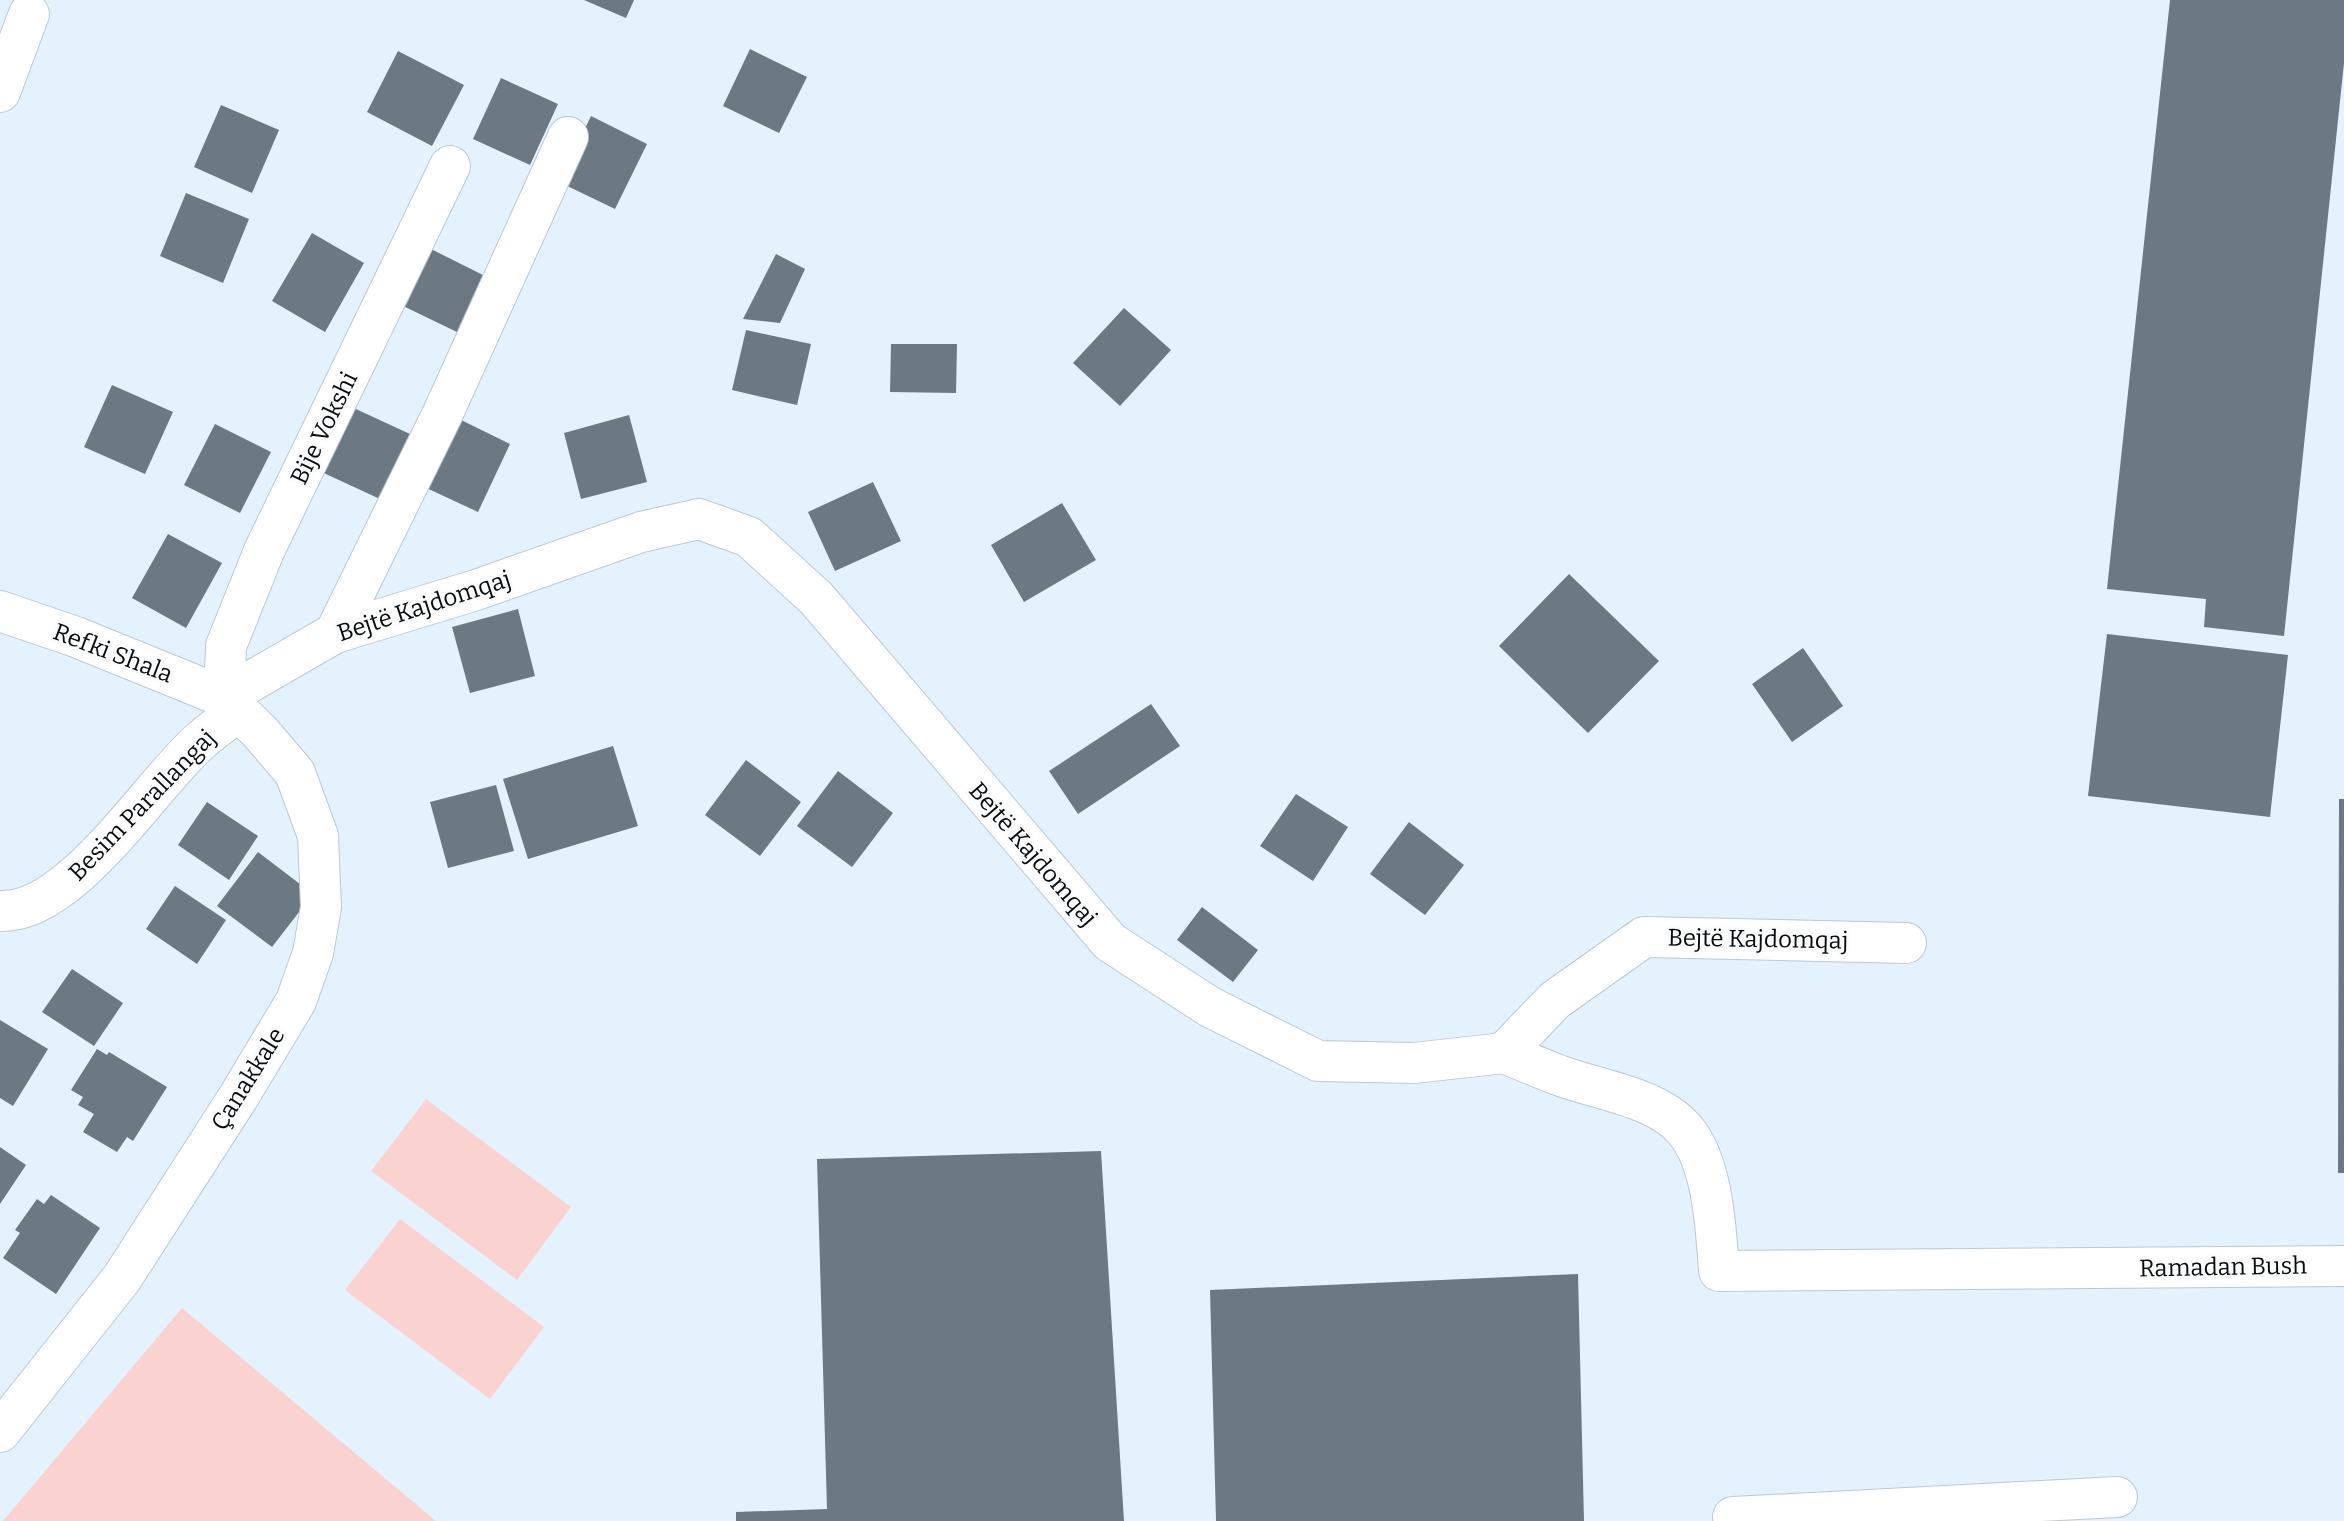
<svg xmlns="http://www.w3.org/2000/svg" width="2344" height="1521" viewBox="0 0 2344 1521" font-family="Bitter,serif">
<rect width="100%" height="100%" fill="#e3f2fd"/>
<path fill="#fad3d1" d="M426,1099L571,1207L517,1280L371,1171Z
M400,1219L544,1327L490,1399L345,1290Z
M182,1308L436,1521H3Z"/>
<path fill="#6c7982" d="M584,0H634L626,18Z
M2170,0H2344V63L2284,636L2204,627L2206,599L2107,589Z
M750,49L807,77L779,133L723,106Z
M398,51L464,85L432,146L367,112Z
M501,78L558,104L530,165L473,139Z
M221,105L279,130L252,193L194,167Z
M591,116L647,144L615,209L559,182Z
M186,193L249,219L223,283L160,256Z
M312,233L364,263L325,332L272,301Z
M427,247L487,277L459,333L399,304Z
M776,254L805,269L780,323L743,319Z
M1124,308L1171,350L1120,406L1073,363Z
M746,330L811,344L797,405L732,390Z
M891,344H957L956,393L890,392Z
M112,385L173,412L145,474L84,447Z
M345,404L410,434L380,499L315,469Z
M629,415L647,482L581,499L564,433Z
M453,416L510,444L478,512L420,485Z
M215,424L271,452L240,513L184,485Z
M873,482L901,541L835,571L808,512Z
M1062,503L1096,560L1024,602L991,545Z
M168,534L222,563L186,628L132,598Z
M1569,574L1659,661L1588,733L1499,646Z
M518,609L535,676L470,693L452,627Z
M2107,634L2288,655L2270,817L2088,796Z
M1803,648L1843,706L1792,742L1752,684Z
M1151,704L1180,746L1078,814L1049,771Z
M613,746L638,826L528,859L503,779Z
M746,760L801,802L760,856L705,815Z
M838,771L893,813L852,867L797,826Z
M496,785L514,851L448,868L430,802Z
M1296,794L1348,827L1313,881L1260,846Z
M2339,799H2344V1173H2338Z
M207,802L258,836L229,880L178,845Z
M1409,822L1464,865L1425,915L1370,874Z
M258,852L313,894L272,947L217,906Z
M175,886L226,920L197,964L146,929Z
M1202,907L1258,950L1233,982L1177,940Z
M72,969L123,1003L94,1046L42,1012Z
M0,1020L48,1049L13,1106L0,1098Z
M97,1049L107,1055L109,1052L167,1087L133,1141L127,1137L117,1152L83,1132L94,1114L78,1105L83,1097L71,1090Z
M0,1147L26,1165L0,1204Z
M1101,1151L1124,1521H736V1512L827,1509L817,1159Z
M51,1195L100,1228L56,1294L3,1258L20,1233L15,1230L37,1199L44,1204Z
M1578,1274L1584,1521H1216L1210,1290Z"/>
<g fill="none" stroke-linecap="round" stroke-linejoin="round">
<g stroke="#bac9d3" stroke-width="42">
<path id="minor" d="M0,92L29,14
M0,611L76,637L224,697L260,732L295,773L318,836L321,907L313,953L296,1001L239,1096L122,1278L0,1432
M335,633L443,413L568,137
M224,697L335,633L476,590L641,532L699,519L749,537L816,598L1110,942L1210,1007L1318,1061L1414,1063L1504,1053L1555,1000L1644,937L1906,943
M224,697L226,646L264,551L450,166
M0,911C70,915 150,786 199,742C211,731 225,722 238,711
M1504,1053C1523,1061 1542,1069 1561,1076C1599,1090 1656,1097 1684,1129C1713,1161 1716,1229 1719,1271L2344,1266
M1733,1517L2117,1497"/>
</g>
<use href="#minor" stroke="#fff" stroke-width="40"/>
</g>
<g text-anchor="middle" stroke-width="7" stroke-linejoin="round" paint-order="stroke">
<g font-size="24" fill="#070c0f" stroke="#fcfcfc">
<text transform="translate(324 428) rotate(-64)" y="8">Bije Vokshi</text>
<text transform="translate(424 606) rotate(-18)" y="8">Bejtë Kajdomqaj</text>
<text transform="translate(113 653) rotate(21)" y="8">Refki Shala</text>
<text transform="translate(142 805) rotate(-46)" y="8">Besim Parallangaj</text>
<text transform="translate(1033 854) rotate(49)" y="8">Bejtë Kajdomqaj</text>
<text transform="translate(1758 939) rotate(1)" y="8">Bejtë Kajdomqaj</text>
<text transform="translate(248 1079) rotate(-58)" y="8">Çanakkale</text>
<text transform="translate(2223 1267) rotate(-1)" y="8">Ramadan Bush</text>
</g>
</g>
</svg>
